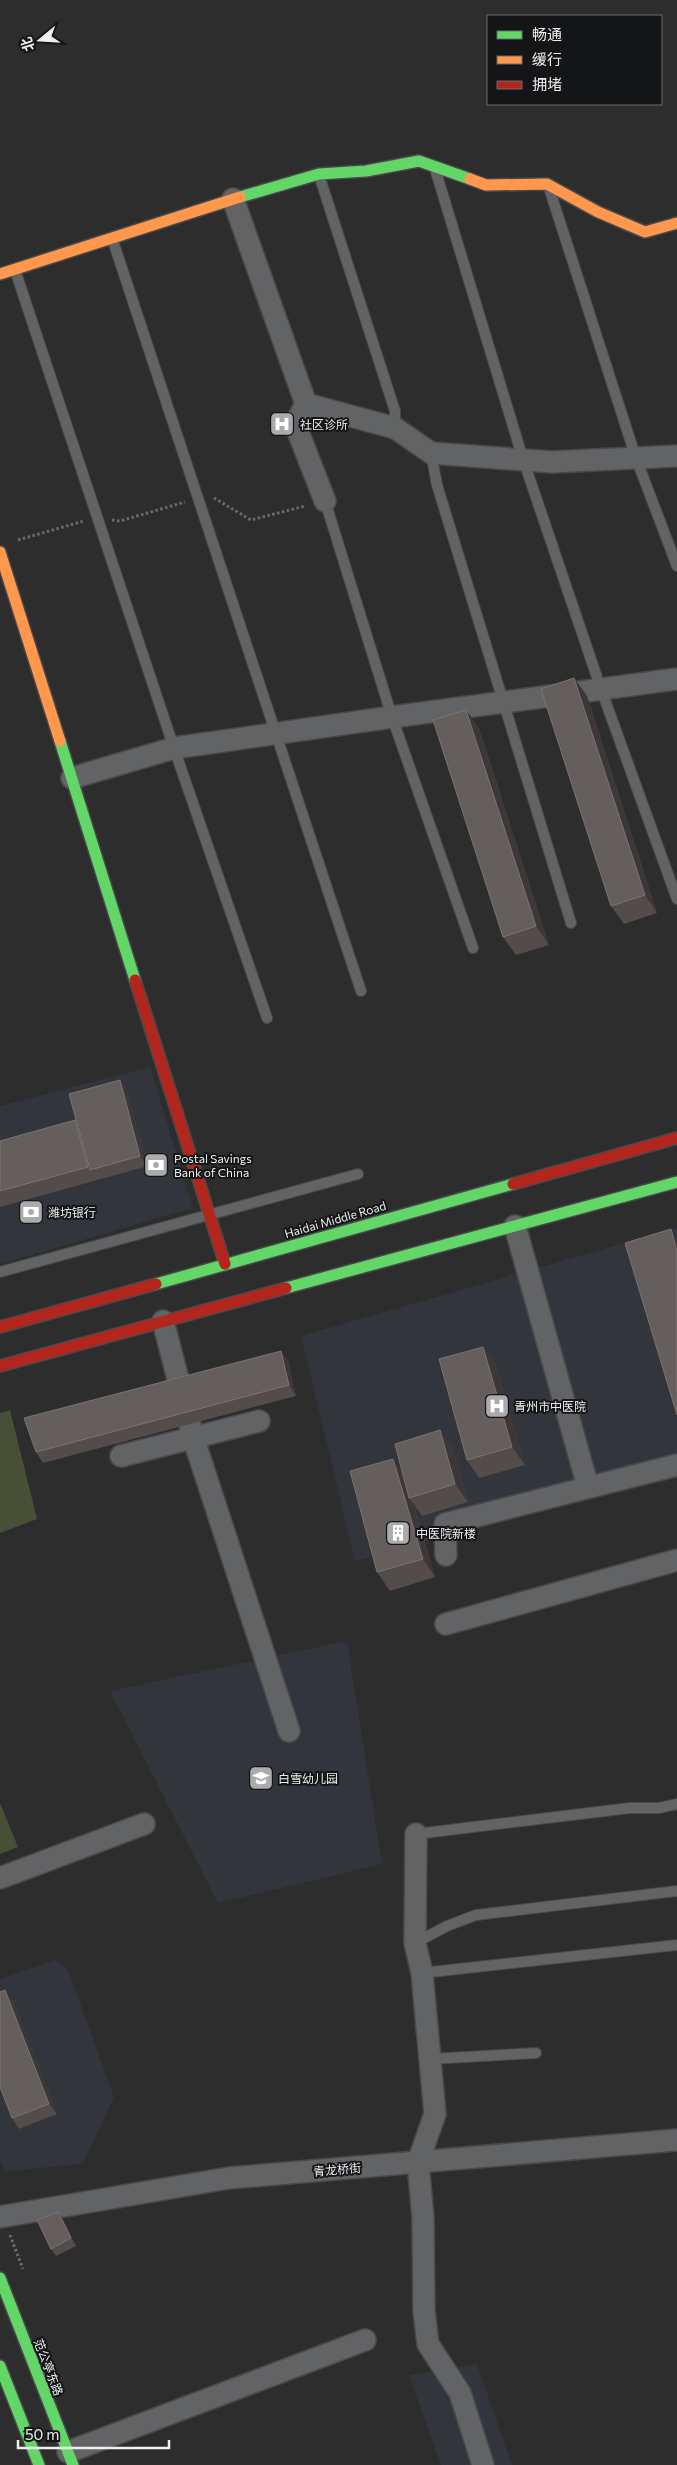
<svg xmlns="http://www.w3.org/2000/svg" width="677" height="2465" viewBox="0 0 677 2465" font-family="Commissioner,'Noto Sans SC',sans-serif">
<rect width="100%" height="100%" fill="#2d2d2e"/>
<!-- built -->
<path fill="#32353c" d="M150,1067L193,1208L0,1264V1106Z
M677,1228V1476L355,1561L301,1336Z
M347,1641L382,1864L218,1903L110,1691Z
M56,1960L68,1970L114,2097L83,2163L5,2172L0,2160V1979Z
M477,2364L512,2465H441L409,2375Z"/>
<!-- green -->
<path fill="#475037" d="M10,1410L37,1519L0,1533V1413Z
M0,1803L18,1847L0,1854Z"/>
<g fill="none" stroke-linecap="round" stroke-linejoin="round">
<defs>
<path id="lane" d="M436,172L523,459L601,689L677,899
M319,175L395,411V428
M550,191L636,458L677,566
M112,238L361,991
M15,270L174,748L267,1018
M431,453L437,485L571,923
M325,501L392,717L473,948
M0,1272L358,1174
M416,1834L630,1808H659L677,1804
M415,1943L447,1926L476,1915L677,1891
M422,1973L677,1945
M430,2059L536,2053"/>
<path id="street" d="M233,199L306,404L295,424L325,501
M306,404L395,428L431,453L552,462L677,456
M72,778L174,748L392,717L677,679
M515,1226L588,1487
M163,1321L193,1437L289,1731
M121,1456L259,1421
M446,1555L445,1524L677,1465
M446,1624L677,1560
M416,1834L415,1943L422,1973L435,2114L418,2162L423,2218L424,2311L428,2344L460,2393L483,2465
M0,1878L144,1824
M0,2217L229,2178L677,2140
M68,2452L365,2340"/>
<path id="fast" d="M240,197L319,174L366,171L419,161L470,179
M60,741L135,980
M156,1284L513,1184
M286,1288L677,1182
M0,2278L73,2465
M0,2366L39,2465"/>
<path id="slow" d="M470,179L486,185L547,184L598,212L645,232L677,223
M0,274L240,197
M0,552L60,741"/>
<path id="jam" d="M135,980L225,1264
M513,1184L677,1138
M0,1327L156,1284
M0,1366L286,1288"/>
</defs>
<!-- lane casing -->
<use href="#lane" stroke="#49494b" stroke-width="12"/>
<!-- street casing -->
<use href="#street" stroke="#49494b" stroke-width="24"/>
<!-- fast casing -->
<use href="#fast" stroke="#49494b" stroke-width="14"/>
<!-- slow casing -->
<use href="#slow" stroke="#49494b" stroke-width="14"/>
<!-- jam casing -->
<use href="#jam" stroke="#49494b" stroke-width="14"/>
<!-- path -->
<path stroke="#6b6b6c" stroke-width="3" stroke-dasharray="2.5 2.5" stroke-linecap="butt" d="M214,498L251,520L305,506
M112,520L120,521L185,502
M18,540L84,521
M10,2235L23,2269"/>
<!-- lane -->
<use href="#lane" stroke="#626364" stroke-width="10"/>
<!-- street -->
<use href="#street" stroke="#626364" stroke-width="21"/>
<!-- fast -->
<use href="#fast" stroke="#63d668" stroke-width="11"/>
<!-- slow -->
<use href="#slow" stroke="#ff974d" stroke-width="11"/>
<!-- jam -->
<use href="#jam" stroke="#b3261e" stroke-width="11"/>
</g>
<!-- wall -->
<path fill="#544c4a" d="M574,678L587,696L657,913L624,924L611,906Z
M479,728L549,945L516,955L503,937Z
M120,1080L127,1091L148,1166L0,1207V1141L75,1120L77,1124Z
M483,1347L496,1365L525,1465L479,1478L467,1460Z
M281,1351L288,1361L296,1396L43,1463L36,1452Z
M453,1448L468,1502L422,1516L414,1504L435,1577L390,1591L377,1572L403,1473Z
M13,2001L57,2114L19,2129L12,2118Z
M58,2212L63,2219L76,2246L56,2256L51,2249Z"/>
<!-- shaded-wall -->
<path fill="#3d3837" d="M574,678L587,696L657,913L645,895Z
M466,710L479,728L549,945L536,926Z
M120,1080L127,1091L148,1166L140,1156Z
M75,1120L84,1133L90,1170L88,1167Z
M671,1229L677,1238V1251Z
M483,1347L496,1365L525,1465L512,1447Z
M281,1351L288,1361L296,1396L289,1385Z
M440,1430L453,1448L468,1502L455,1484Z
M393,1459L406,1477L409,1498L414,1504L435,1577L423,1559Z
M5,1990L13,2001L57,2114L49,2104Z
M58,2212L63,2219L76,2246L71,2238Z"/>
<!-- building -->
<path fill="#645e5c" stroke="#7a7473" d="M574,678L645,895L611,906L541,689Z
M466,710L536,926L503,937L433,720Z
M120,1080L140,1156L90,1170L69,1094Z
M75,1120L88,1167L0,1191V1141Z
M671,1229L677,1251V1415L625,1243Z
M483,1347L512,1447L467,1460L439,1359Z
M281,1351L289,1385L36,1452L24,1418Z
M440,1430L455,1484L409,1498L395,1444Z
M393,1459L423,1559L377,1572L350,1471Z
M5,1990L49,2104L12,2118L0,2087V1992Z
M58,2212L71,2238L51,2249L37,2220Z"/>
<!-- icons -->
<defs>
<symbol id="hospital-square" viewBox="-11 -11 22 22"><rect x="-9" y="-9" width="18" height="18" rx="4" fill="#ababad" stroke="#141516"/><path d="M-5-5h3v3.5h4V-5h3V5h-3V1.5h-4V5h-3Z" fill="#fff"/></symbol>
<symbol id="bank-square" viewBox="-11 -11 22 22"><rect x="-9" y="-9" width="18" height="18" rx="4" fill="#ababad" stroke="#141516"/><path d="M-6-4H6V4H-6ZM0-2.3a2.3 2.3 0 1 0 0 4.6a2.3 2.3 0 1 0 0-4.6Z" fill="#fff"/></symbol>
<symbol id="building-square" viewBox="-11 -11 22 22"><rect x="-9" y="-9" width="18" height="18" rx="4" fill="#ababad" stroke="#141516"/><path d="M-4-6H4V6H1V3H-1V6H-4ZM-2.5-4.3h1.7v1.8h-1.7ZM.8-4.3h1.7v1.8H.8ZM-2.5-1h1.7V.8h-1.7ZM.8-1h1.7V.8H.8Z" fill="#fff"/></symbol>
<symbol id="school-square" viewBox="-11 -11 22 22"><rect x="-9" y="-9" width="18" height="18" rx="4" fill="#ababad" stroke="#141516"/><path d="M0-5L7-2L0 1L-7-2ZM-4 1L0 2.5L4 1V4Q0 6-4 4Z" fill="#fff"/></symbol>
</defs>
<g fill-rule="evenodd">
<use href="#hospital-square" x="268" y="410" width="28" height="28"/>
<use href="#bank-square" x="142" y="1151" width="28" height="28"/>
<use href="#bank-square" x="17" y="1198" width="28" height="28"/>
<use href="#hospital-square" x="483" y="1392" width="28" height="28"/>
<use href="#building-square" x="384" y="1519" width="28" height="28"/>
<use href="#school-square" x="247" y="1764" width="28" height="28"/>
</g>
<g text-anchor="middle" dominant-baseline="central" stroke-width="4" stroke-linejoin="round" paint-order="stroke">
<!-- poi labels -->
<g font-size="12" fill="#efeff1" stroke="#141516" text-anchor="start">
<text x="300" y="424">社区诊所</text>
<text x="174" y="1158">Postal Savings<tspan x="174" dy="14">Bank of China</tspan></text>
<text x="48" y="1212">潍坊银行</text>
<text x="514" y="1406">青州市中医院</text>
<text x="416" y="1533">中医院新楼</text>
<text x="278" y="1778">白雪幼儿园</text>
</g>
<!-- street labels -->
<g font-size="12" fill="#efeff1" stroke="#141516">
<text transform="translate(335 1219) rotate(-16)">Haidai Middle Road</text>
<text transform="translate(337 2169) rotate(-5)">青龙桥街</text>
<text transform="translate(49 2367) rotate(69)">范公亭东路</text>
</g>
</g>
<!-- legend -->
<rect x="487" y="15" width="175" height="90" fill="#141516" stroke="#6c6c6e"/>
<rect x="497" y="31" width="25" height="8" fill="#63d668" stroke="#6c6c6e"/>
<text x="532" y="40" font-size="15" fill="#efeff1">畅通</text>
<rect x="497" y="56" width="25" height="8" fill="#ff974d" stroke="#6c6c6e"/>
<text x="532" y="65" font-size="15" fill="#efeff1">缓行</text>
<rect x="497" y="81" width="25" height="8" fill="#b3261e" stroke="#6c6c6e"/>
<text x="532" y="90" font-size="15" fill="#efeff1">拥堵</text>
<!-- north arrow -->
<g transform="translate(40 40) rotate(252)" stroke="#141516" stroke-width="4" paint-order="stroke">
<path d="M0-4L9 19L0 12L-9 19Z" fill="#efeff1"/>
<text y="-8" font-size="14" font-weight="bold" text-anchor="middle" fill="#efeff1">北</text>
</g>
<!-- scale -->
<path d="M18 2440v8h151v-8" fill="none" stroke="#efeff1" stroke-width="2.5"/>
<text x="25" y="2440" font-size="15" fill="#efeff1" stroke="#141516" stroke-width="4" paint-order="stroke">50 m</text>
</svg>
